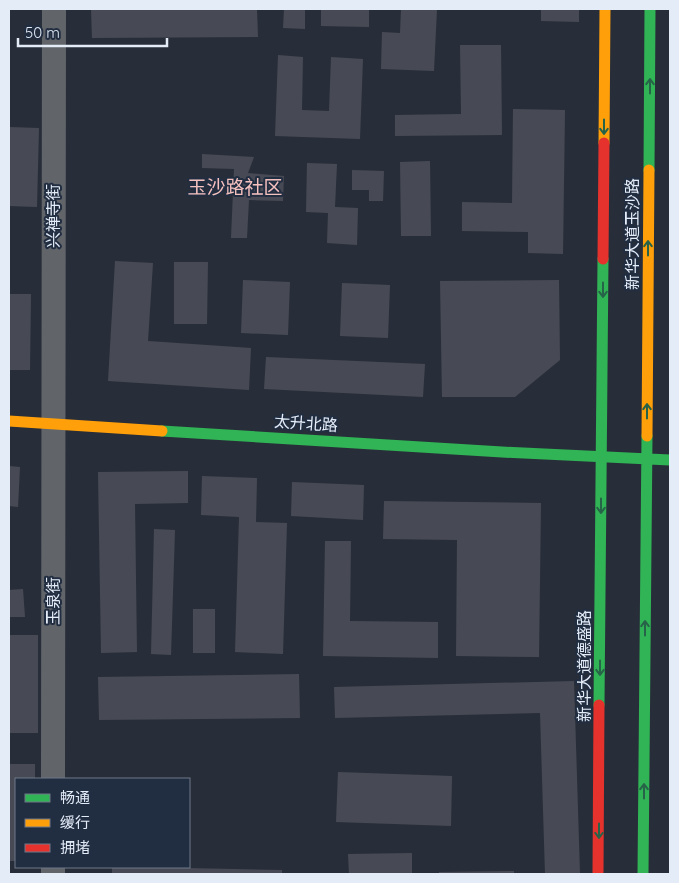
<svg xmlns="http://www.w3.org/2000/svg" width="679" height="883" viewBox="0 0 679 883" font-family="Quicksand,'Noto Sans SC',sans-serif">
<rect width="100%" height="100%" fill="#282e39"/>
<!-- building -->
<path fill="#474a54" d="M91,9H257L258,37L92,38Z
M284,9H305V29L283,28Z
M321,9H369V27L321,26Z
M401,9H437L434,71L381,69L382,32L400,33Z
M541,9H579V22L541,21Z
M460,45H501L502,135L395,136V115L461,114Z
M278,55L303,57L302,110L329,111L331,57L363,59L360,139L275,136Z
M513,109L565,110L563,254L528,253V232L462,231V202L512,203Z
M9,127L39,128L37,207L9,206Z
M202,154L254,157L248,173L284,176L283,201L249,200L247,238H231L234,169L202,168Z
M430,161L431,236H401L400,162Z
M307,163L337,164L335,207L358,208L357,245L327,243L328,213L306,212Z
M352,170L384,171L383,201H369V190H352Z
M115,261L153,263L148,341L251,348L249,390L108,381Z
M174,262H208L207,324H174Z
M243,280L290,282L288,335L241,333Z
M559,280L560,360L515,397H442L440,281Z
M342,283L390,285L388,338L340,336Z
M9,294H31L30,370H9Z
M266,357L425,364L423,397L264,389Z
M9,466L20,467L18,507L9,506Z
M188,471V503L135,504L137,652L101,653L98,472Z
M202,476L257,478L256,522L287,523L283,654L235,652L239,517L201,515Z
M292,482L364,485L363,520L291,516Z
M384,501L541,503L539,657L456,656L457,540L383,539Z
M154,529L175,530L171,655L151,654Z
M325,541H351L350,621L438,622V658L323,656Z
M23,589L25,617H9V590Z
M193,609H215V653H193Z
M9,635H38V733H9Z
M299,674L300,718L99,720L98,677Z
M574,681L580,874H545L540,713L335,718L334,687Z
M9,764H35V779H16V861H9Z
M338,772L452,776L451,826L336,822Z
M412,853V874H349L348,854Z
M112,867H188V868L282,870V874H112Z
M514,871V874H439V872Z"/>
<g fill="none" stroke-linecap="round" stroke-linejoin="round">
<!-- street -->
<path stroke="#61656a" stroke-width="24" d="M53,779L54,9
M53,867V874"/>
<!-- fast -->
<path stroke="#30b455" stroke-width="11" d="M649,170L650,9
M162,431L502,452L670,460
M599,705L603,259
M643,874L647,436"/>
<!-- slow -->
<path stroke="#ff9f0a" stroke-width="11" d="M604,143L605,9
M9,421L162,431
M647,436L649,170"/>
<!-- jam -->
<path stroke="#e5322d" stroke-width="11" d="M603,259L604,143
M598,874L599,705"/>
</g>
<!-- one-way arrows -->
<defs><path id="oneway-shaft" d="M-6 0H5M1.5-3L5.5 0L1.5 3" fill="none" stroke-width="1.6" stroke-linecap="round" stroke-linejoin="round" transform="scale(1.25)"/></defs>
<g stroke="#276348">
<use href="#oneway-shaft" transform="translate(650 86) rotate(-90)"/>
<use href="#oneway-shaft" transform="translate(604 127) rotate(90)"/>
<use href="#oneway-shaft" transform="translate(648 248) rotate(-90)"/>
<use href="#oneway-shaft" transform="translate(603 290) rotate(90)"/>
<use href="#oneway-shaft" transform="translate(647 411) rotate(-90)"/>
<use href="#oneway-shaft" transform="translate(601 506) rotate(90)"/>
<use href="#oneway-shaft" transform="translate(645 628) rotate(-90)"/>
<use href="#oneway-shaft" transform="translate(600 668) rotate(90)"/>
<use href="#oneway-shaft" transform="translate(644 791) rotate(-90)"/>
<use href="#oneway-shaft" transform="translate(599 831) rotate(90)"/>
</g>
<g text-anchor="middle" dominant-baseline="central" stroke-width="4" stroke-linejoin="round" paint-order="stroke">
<!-- street labels -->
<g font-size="16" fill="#e4ecf8" stroke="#212d40">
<text transform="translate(53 216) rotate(-90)">兴禅寺街</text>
<text transform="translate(632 234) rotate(-90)">新华大道玉沙路</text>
<text transform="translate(306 423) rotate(4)">太升北路</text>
<text transform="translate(53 601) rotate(-90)">玉泉街</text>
<text transform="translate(584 666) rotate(-90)">新华大道德盛路</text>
</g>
<!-- quarter labels -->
<g font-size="19" fill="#f6c2bf" stroke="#212d40">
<text x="235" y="187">玉沙路社区</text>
</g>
</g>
<!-- border -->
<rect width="679" height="883" fill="none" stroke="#e4ecf8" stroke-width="20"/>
<!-- legend -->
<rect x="15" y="778" width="175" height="90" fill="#212d40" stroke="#6f798a"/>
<rect x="25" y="794" width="25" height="8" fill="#30b455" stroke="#6f798a"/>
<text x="60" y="803" font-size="15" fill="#e4ecf8">畅通</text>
<rect x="25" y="819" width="25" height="8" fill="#ff9f0a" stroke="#6f798a"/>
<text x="60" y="828" font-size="15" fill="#e4ecf8">缓行</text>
<rect x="25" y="844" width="25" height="8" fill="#e5322d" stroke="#6f798a"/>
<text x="60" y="853" font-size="15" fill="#e4ecf8">拥堵</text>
<!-- scale -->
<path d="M18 38v8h149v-8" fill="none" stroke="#e4ecf8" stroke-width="2.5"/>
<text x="25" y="38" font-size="15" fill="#e4ecf8" stroke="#212d40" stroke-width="4" paint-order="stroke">50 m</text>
</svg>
